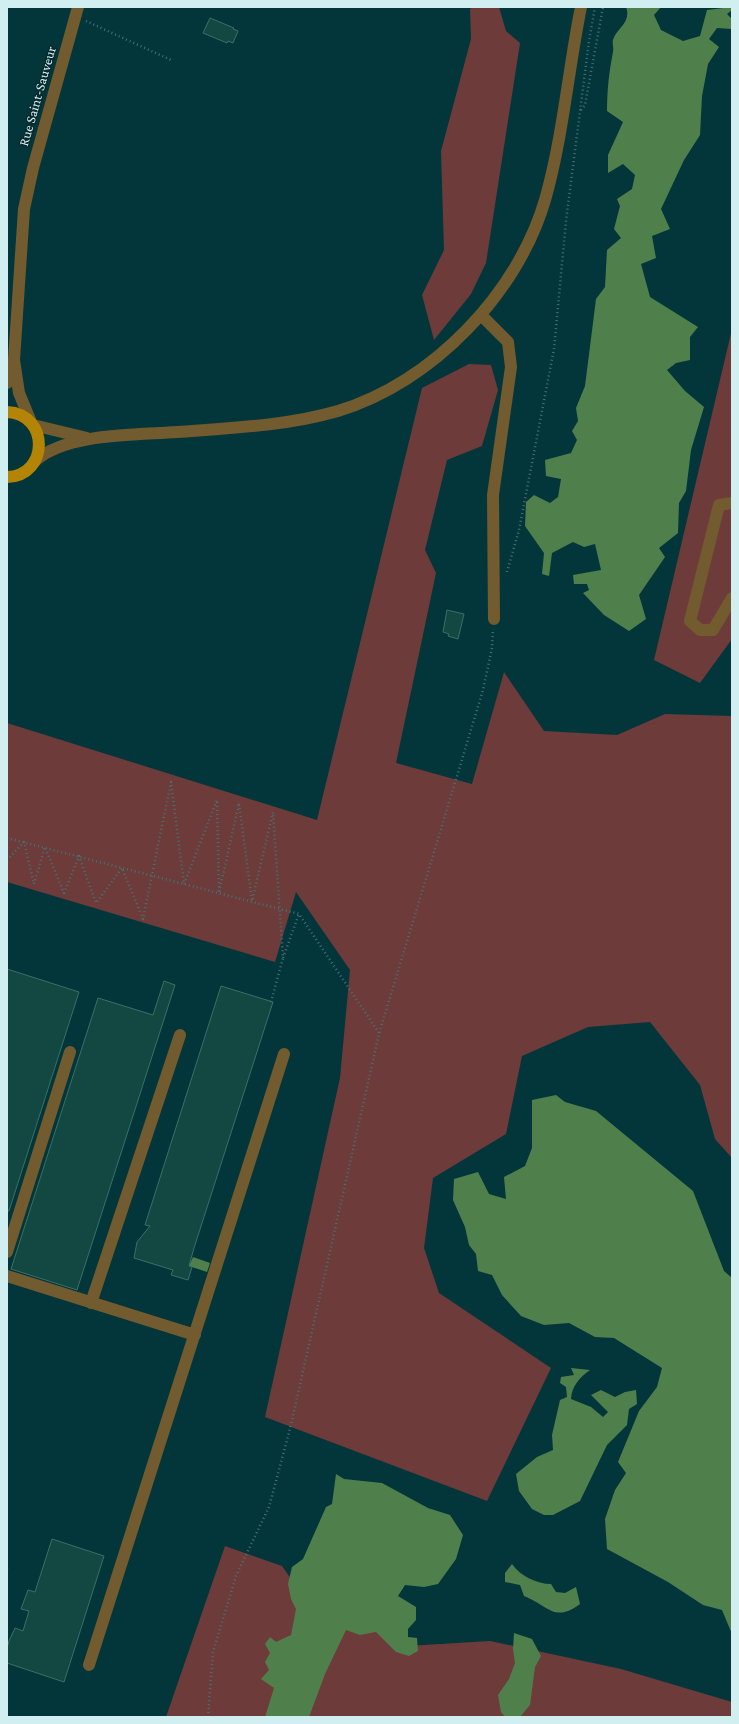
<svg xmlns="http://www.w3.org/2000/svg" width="739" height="1724" viewBox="0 0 739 1724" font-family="'Crimson Pro',serif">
<rect width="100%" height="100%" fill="#03363a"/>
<!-- green -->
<path fill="#6d3b39" d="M473,7H499L506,31L520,43L486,263L471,294L434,340L422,295L444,250L441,151L471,39L470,9Z
M732,329V639L700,683L654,660Z
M469,364L491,365L498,390L482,446L447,460L425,550L436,573L396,763L472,784L504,672L544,731L617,735L665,714L732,716V1158L715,1139L700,1085L650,1022L588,1027L522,1056L506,1134L433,1178L424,1248L439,1293L551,1368L487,1501L265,1417L340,1078L350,970L296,892L275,962L7,882V723L317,820L422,388Z
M225,1546L282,1566L306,1600L407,1646L490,1641L621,1669L732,1702V1717H166Z"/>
<!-- water -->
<path fill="#4f804c" d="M626,7H661L654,15L661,30L683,41L700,36L707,10L732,7V10L727,14L732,19V29L717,28L709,39L719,47L708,64L702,96L700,135L684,160L661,209L670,229L652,236L656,258L641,264L650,297L698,327L690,337V360L676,363L667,370L685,391L704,407L691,450L686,491L679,503L678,533L659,548L665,557L639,595L646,619L629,631L604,615L583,593L589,590L587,584H574L573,575L601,570L595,544L584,547L573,542L552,553L549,576L542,574L544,553L525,526L526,502L534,495L550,503L558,497L561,479L546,476L545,460L571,453L577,440L572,431L578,421L576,408L585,386L596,299L605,287L607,250L621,238L614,229L620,206L617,199L632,189L635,175L623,164L608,173V155L623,122L607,111C607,90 609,72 613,52C614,48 612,44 613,40C616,28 632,23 626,7Z
M556,1095L565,1102L596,1111L693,1191L724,1271L732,1278V1634L722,1610L703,1605L668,1582L607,1549L605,1519L615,1490L626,1473L618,1462L639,1411L657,1387L662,1368L614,1338L595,1337L569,1323L544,1325L521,1316L502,1295L492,1275L478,1271L476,1254L469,1245L465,1227L453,1200L454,1179L478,1172L489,1194L506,1199L504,1177L525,1166L532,1148V1100Z
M193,1257L210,1263L207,1272L189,1266Z
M571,1368L590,1370C579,1378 572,1386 571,1399L591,1407L603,1417L608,1412L591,1395L601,1390L615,1397L625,1392L636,1390L637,1404L629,1409L627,1425L607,1445L580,1501L553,1515H544L532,1509L519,1491L516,1474L537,1457L553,1450L552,1435L560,1400L567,1397L566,1387L560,1383L561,1377L574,1375Z
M336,1474L344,1479L382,1483L428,1508L450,1515L463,1535L456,1559L438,1584L424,1587L405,1585L398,1596L416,1607V1620L408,1629V1637L417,1638L418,1651L409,1656L396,1652L376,1632L360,1635L346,1630L325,1674L309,1717H265L274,1688L261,1679L269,1670L265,1662L270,1653L265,1644L270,1637L276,1642L291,1635L296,1609L291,1599L288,1584L292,1567L303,1559L326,1507L332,1504Z
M512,1564C520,1576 537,1584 551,1584L556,1592L565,1593L576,1587L580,1604C554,1623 549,1606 524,1596L520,1585L505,1582V1573Z
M514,1633L532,1639L541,1656L535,1667L530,1705L520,1717H505L501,1712L498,1695L509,1679L515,1663L513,1649Z"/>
<!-- building -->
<path fill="#124841" stroke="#387169" d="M210,18L234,28L233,29L238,31L233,43L228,41L227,43L203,33Z
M447,610L464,614L458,639L448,636L449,634L443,632Z
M7,969L79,992L9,1211H7Z
M164,981L175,985L77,1290L11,1269L98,998L153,1015Z
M221,986L273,1002L194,1248L189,1266L192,1267L188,1280L171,1275L173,1270L134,1258L137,1242L150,1226L145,1225Z
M52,1539L104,1556L64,1682L7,1663V1648L9,1641L15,1628L23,1631L29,1611L21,1609L28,1590L35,1592Z"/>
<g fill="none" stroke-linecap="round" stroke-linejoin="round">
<!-- path -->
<path stroke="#467275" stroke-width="2.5" stroke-dasharray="1 3" stroke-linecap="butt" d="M86,21L171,60
M581,110L585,105L603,7
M507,572L519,530L554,349L566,221L589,41L595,7
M7,838L299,914L379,1033
M7,860L24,842L34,884L45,847L64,893L79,856L96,903L122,868L143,919L171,782L184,884L217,800L219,893L239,803L252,901L273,812L283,958L299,914
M271,1002L283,958
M7,1569L10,1570
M208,1717L213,1652L236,1576L269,1507L290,1429L379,1034L483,690L492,648L493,629"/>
<!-- minor -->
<path stroke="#725b2e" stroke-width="12" d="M481,315L508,342L511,367L493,495L494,619
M7,383L13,363
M31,422L19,393L14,360L24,209L33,168L78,7
M33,425L87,438
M35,461C66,433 136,435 177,432C231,428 286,426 338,411C432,383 518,293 545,200C563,137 568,71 581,7
M732,503L719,505L690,621L700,630H713L732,598
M7,1252L70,1052
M7,1276L195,1335
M91,1303L180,1035
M89,1665L284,1054"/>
<!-- major -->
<path stroke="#b48406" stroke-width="12" d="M7,412C50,414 49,476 7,477"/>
</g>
<g text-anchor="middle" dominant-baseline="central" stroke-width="3" stroke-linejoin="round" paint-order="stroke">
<!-- street labels -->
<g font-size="14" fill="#d1eff1" stroke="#092a2d">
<text transform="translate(37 96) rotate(-74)">Rue Saint-Sauveur</text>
</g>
</g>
<!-- border -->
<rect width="739" height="1724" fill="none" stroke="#d1eff1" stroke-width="16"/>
</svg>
